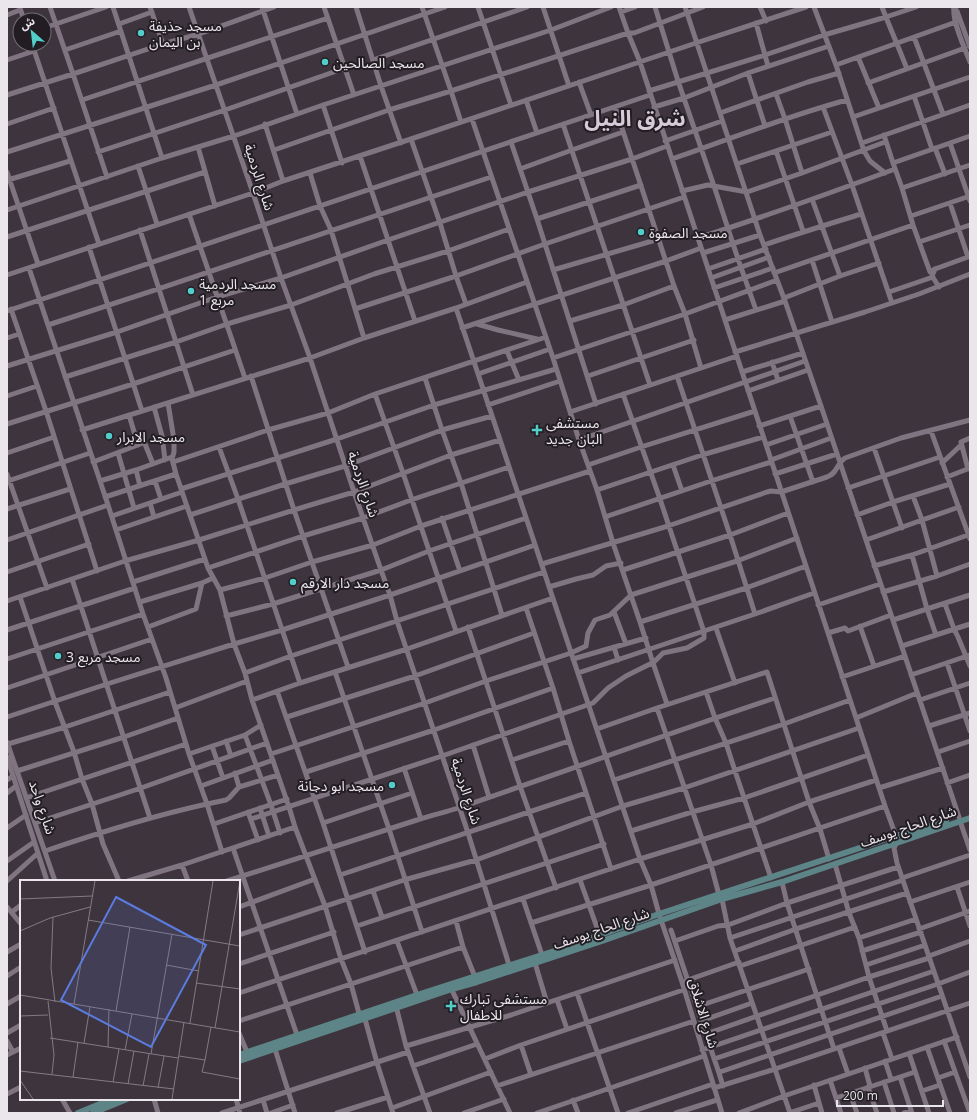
<svg xmlns="http://www.w3.org/2000/svg" width="977" height="1120" viewBox="0 0 977 1120" font-family="'Open Sans','Noto Sans Arabic',sans-serif">
<rect width="100%" height="100%" fill="#3d343e"/>
<g fill="none" stroke-linecap="round" stroke-linejoin="round">
<!-- minor -->
<path stroke="#7f7480" stroke-width="5" d="M50,7L73,74L107,177
M113,7L162,158
M150,7L163,44
M189,7L253,193L281,278L310,358L354,492L381,570L390,595L397,621L468,833L510,968
M262,7L297,114
M324,7L354,95
M356,7L381,86L401,143
M422,7L451,91L461,122
M478,7L511,105
M543,7L569,86
M619,7L628,33L640,62L885,806L896,836L897,842L894,848L897,863L970,1077
M655,7L678,81L714,186L738,259L756,310
M685,7L760,235L785,301L821,406L959,817
M760,7L766,21
M814,7L836,65L864,151L870,161L885,173
M882,7C890,28 899,48 907,69
M953,7L957,11L970,47
M20,8L24,20
M954,8C952,21 965,49 970,62
M621,12L635,7
M7,15L20,10
M756,23L768,66
M119,24L152,12
M44,28L106,7
M914,37L943,114
M32,44L99,244
M65,50L121,31
M858,57L879,108
M7,60L34,51
M373,60L527,7
M836,65L956,22
M748,73L765,126
M579,82L591,115
M868,83L965,48
M649,91L765,55L824,35L886,17L916,7
M776,94L785,119L802,173
M7,95L73,74L163,44L199,34L274,7
M914,96L932,149
M82,100L328,18
M526,100L537,133
M323,105L342,163
M615,107L674,286L685,314L701,368
M654,107L684,98L748,73L829,46
M823,107L852,185L892,303
M720,113L808,82L839,73
M853,117L970,77
M472,119L553,358L579,440L597,490L613,543L640,622L653,663L667,704
M7,124L54,108
M265,124L283,181
M563,124L650,385
M884,135L893,163L902,188L913,225L930,272L935,269L932,276L939,287
M411,139L440,223L456,276L466,304
M665,141L722,121
M511,142L537,219L596,404
M862,143L970,105
M950,143L970,201
M198,147L215,206
M935,148L945,174
M274,150L389,110L451,91L628,33H634L703,7
M776,151L803,231
M7,152L216,85L445,7
M98,152L225,110L345,68
M360,156L415,321
M672,159C730,139 787,116 847,100
M893,163L970,136
M737,164L832,132
M138,166L157,224
M520,169L572,150L623,132
M7,172L38,264
M310,173L320,206L331,230L364,338
M8,180L70,161
M902,188L970,165
M682,191L708,185L747,192L802,173L885,142
M812,199L840,276
M7,210L162,158L234,136L323,105L551,30L611,7
M189,214L245,378
M911,216L970,196
M537,219L641,185
M140,230L193,395
M7,237L205,172
M698,238C764,217 830,193 895,169
M919,242L970,225
M764,245C796,234 829,224 861,214
M89,247L142,411
M703,253L760,235
M812,260L832,322
M29,268L108,505L143,614L166,678L189,754L207,804L226,800L229,798L239,787L278,775
M708,269L766,249
M935,269L968,257L950,203
M553,270L659,239
M774,273L913,225
M7,275L253,193L283,181L411,139L696,43L806,7
M711,278L769,257
M714,288L773,268
M889,292L933,277
M784,298L840,276L879,263
M456,308L640,859L651,885L659,914L682,982L722,1113
M11,309L46,411L97,571
M355,309L456,276L545,244L684,197
M7,311L650,95
M725,320L785,301
M570,321L623,305L674,286
M477,324L498,330L537,339
M48,325C196,277 343,227 491,177
M462,328L666,261L701,248
M7,338L19,334
M507,351L519,380
M735,352L865,312L919,294L970,274
M553,358L685,314L777,280
M772,362L778,380
M7,366L117,332L217,297L281,278L388,240L528,192L632,159L667,146
M742,372L803,353
M478,374L550,349
M251,376L294,510L348,667
M588,376L694,340
M677,376L730,535L755,614
M65,377L176,342L227,324L291,305L374,274L448,251L509,229
M425,378L442,430L461,483L502,615
M748,391L808,370
M375,394L403,473L456,631
M7,396L37,386
M168,403L174,440V452L172,459L176,474L208,568L220,590L234,644L245,673L252,700L289,807L295,827L325,906L341,959L351,984L360,1017
M488,405L560,381
M154,407L162,436L165,460
M570,412L737,356
M129,415L138,445
M790,416L813,482
M7,424L133,384L235,350
M759,426L821,406
M82,430L310,358L364,338L456,308L527,282
M931,431L970,539
M579,440L805,361
M766,445L827,424
M219,447L238,499L300,683
M874,448L902,528
M7,453L54,437
M118,453L134,508
M771,460L831,438
M93,462L143,443L145,444L153,464
M173,462L268,430L328,413L375,394L546,337
M942,463L961,445
M588,465L641,447L755,411
M673,465L682,491
M968,469L961,442L970,438
M136,470L140,486
M7,474L47,588
M775,474L837,454
M947,477L970,468
M8,481L90,453
M100,481L136,470L172,457
M155,481L161,499
M848,488L940,457
M181,489L337,439L434,405L556,369
M597,490L702,455L763,437
M913,496L922,520L937,576
M105,497L176,474
M150,503L154,517
M7,509L70,489
M190,515L285,484L345,466L442,430L492,416
M857,515L893,502L950,484
M112,516L182,492
M605,517L711,481L771,462
M442,518L460,571
M116,530L187,506
M7,540L108,505
M866,540L959,507
M912,555L927,609L936,635
M542,564L668,526L767,492L771,491L781,492L827,477C838,473 836,464 845,458L901,438L970,420
M874,566L912,555L968,535
M208,568L303,536L363,518L411,500L509,467
M623,570L730,535L788,513
M7,572L89,544
M72,579L150,818
M133,582L205,559
M549,587L576,579L593,575L606,566L621,563
M220,590L265,578L312,562L373,545L421,526L590,471
M883,592L937,576L970,564
M20,597L55,702L74,752L82,779L92,804L103,844L119,881
M7,601L125,561L199,540L294,510L354,492L451,455L500,440
M140,602L202,583L213,578
M945,604L954,629L958,637L970,666
M818,605L880,584
M526,608L553,688L569,741L611,869
M614,612L626,644
M226,616L273,604L381,570L429,551L526,518
M893,620L970,595
M640,622L746,588L806,566
M860,626L874,666
M148,627L196,609L202,583
M468,627L520,786L556,888
M716,628L735,683
M7,630L135,588
M828,633L845,628L848,631L891,615
M902,646L970,624
M614,647L618,660
M7,659L143,614
M573,659L646,638
M947,663L970,731
M335,672L389,829L422,932
M245,673L291,656L544,572
M578,673L755,614L814,593
M911,675L970,655
M842,677L905,656
M7,688L152,639
M277,691L323,823L365,952
M706,692L715,718L726,743L735,771L771,878
M252,700L300,683L407,649L553,598
M920,700L970,683
M175,708L247,681
M657,708L711,865L719,895
M7,717L107,684L234,644L282,630L390,595L535,545
M287,717L415,676L534,633
M856,718L917,693
M929,726L970,713
M597,729L657,708L767,672L809,802L820,829L829,859
M245,735L271,805L280,833
M226,741L231,756
M7,742L55,881
M8,744L65,727L170,692
M473,745L489,797
M212,746L223,778
M938,752L970,741
M189,754L245,735L261,725
M271,754L425,703L486,681L571,653L586,646L588,633L595,620L610,615L631,595L737,561L797,538
M7,757L47,881
M512,760L569,741
M404,768L421,819
M17,771L124,737L178,718
M306,772L434,730L553,688
M235,773L239,787
M7,780L13,776
M614,780L784,724L850,700
M947,783L970,775
M201,786L273,760
M879,788L943,768
M7,793L16,786
M26,798L186,744
M260,808L269,836
M248,812L258,840
M251,819L442,756L593,703L608,688L626,676L654,662L663,653L687,648L704,638V632L660,499L623,394
M960,821L970,850
M35,823L141,788L267,743
M323,823L412,793
M214,824L287,799
M7,828L26,815
M631,831L692,812L744,798L868,755
M233,848L297,1035
M45,851C98,833 152,816 207,804L222,852
M7,861L34,842
M835,864L849,913L859,938L869,977L887,1031
M182,865L188,881
M340,875L586,793
M902,878L970,855
M580,880L600,936
M7,881L38,853
M128,881L182,865L295,827
M227,881C291,861 354,840 417,820C432,815 447,812 461,807C566,771 670,733 775,698
M782,882L787,903L834,1049
M957,887L970,926
M373,891L382,917
M523,899L542,955
M722,899L730,938L790,1113
M910,902L970,882
M7,907L21,924
M239,907L315,879
M12,912L21,905
M456,921L463,947L475,977
M531,923L651,885L885,806
M357,926L604,844
M919,929L970,911
M671,930L695,1002L699,1006L698,1011L719,1073
M239,935L404,880L476,860L623,806L684,788L859,728
M730,938L903,880
M859,938L916,919
M397,941L417,995
M675,941L718,926L728,925L787,903L898,867
M735,951L796,929L907,893
M862,951L921,932
M7,952L21,944
M929,956L970,941
M535,963L547,1003
M239,964L334,932
M866,965L925,945
M740,966L855,927
M7,976L21,967
M685,981L739,962
M450,986L510,1113
M239,993L640,859L753,824L809,802L876,780
M577,993L618,1113
M557,1000L567,1029
M7,1004L21,996
M396,1006L406,1046L430,1113
M699,1006L809,969
M365,1019L377,1063L393,1113
M239,1021L463,947
M701,1021L752,1003
M7,1033L21,1025
M239,1033L247,1052
M883,1033L892,1059
M706,1034L869,977L929,958
M7,1041L13,1052
M944,1041L970,1113
M521,1045L531,1075
M406,1046L511,1015L675,960
M927,1047L950,1113
M839,1048L848,1074
M275,1049L295,1113
M702,1050L934,971
M909,1053L929,1113
M7,1055L21,1048
M485,1059L521,1045L683,990
M714,1059L938,984L970,972
M885,1061L891,1079
M413,1066L477,1044
M865,1068L870,1086
M900,1077L912,1113
M938,1078L955,1072
M830,1080L841,1113
M884,1082L894,1113
M814,1085L822,1113
M497,1086L694,1021
M723,1086L719,1073L720,1072L942,996
M868,1087L877,1113
M714,1088L775,1069L970,1003
M922,1091L940,1085
M7,1094L21,1087
M850,1094L857,1113
M836,1098L915,1072
M62,1099L70,1113
M154,1099L158,1113
M236,1099L240,1113
M263,1100L267,1113
M573,1100L578,1113
M392,1108L491,1072
M222,1113L408,1052
M271,1113L293,1105
M337,1113L388,1097
M464,1113L504,1099
M537,1113L704,1056
M628,1113L713,1084
M676,1113L717,1100
M739,1113L784,1096L957,1037
M789,1113L819,1103
M904,1113L911,1111"/>
<!-- major -->
<path stroke="#5d8487" stroke-width="6" d="M239,1055L417,995L564,948L659,914L896,836L919,830L946,821
M239,1061L452,989L477,982L602,941L722,899L782,882L970,818
M78,1113L112,1099
M93,1113L127,1099"/>
</g>
<!-- markers -->
<g fill="#53cdca" stroke="#221d22" stroke-width="1.5">
<circle cx="141" cy="33" r="4"/>
<circle cx="325" cy="62" r="4"/>
<circle cx="641" cy="232" r="4"/>
<circle cx="191" cy="291" r="4"/>
<path d="M535 424h4v4h4v4h-4v4h-4v-4h-4v-4h4z"/>
<circle cx="109" cy="436" r="4"/>
<circle cx="293" cy="582" r="4"/>
<circle cx="58" cy="656" r="4"/>
<circle cx="392" cy="785" r="4"/>
<path d="M449 1000h4v4h4v4h-4v4h-4v-4h-4v-4h4z"/>
</g>
<g text-anchor="middle" dominant-baseline="central" stroke-width="4" stroke-linejoin="round" paint-order="stroke">
<!-- poi labels -->
<g font-size="14" fill="#ebe5ec" stroke="#221d22" text-anchor="start">
<text x="149" y="25">مسجد حذيفة<tspan x="149" dy="16">بن اليمان</tspan></text>
<text x="333" y="62">مسجد الصالحين</text>
<text x="649" y="232">مسجد الصفوة</text>
<text x="199" y="283">مسجد الردمية<tspan x="199" dy="16">مربع 1</tspan></text>
<text x="546" y="422">مستشفى<tspan x="546" dy="16">البان جديد</tspan></text>
<text x="117" y="436">مسجد الابرار</text>
<text x="301" y="582">مسجد دار الارقم</text>
<text x="66" y="656">مسجد مربع 3</text>
<text x="384" y="785" text-anchor="end">مسجد ابو دجانة</text>
<text x="460" y="998">مستشفى تبارك<tspan x="460" dy="16">للاطفال</tspan></text>
</g>
<!-- street labels -->
<g font-size="14" fill="#ebe5ec" stroke="#221d22">
<text transform="translate(260 177) rotate(72)">شارع الردمية</text>
<text transform="translate(364 484) rotate(71)">شارع الردمية</text>
<text transform="translate(467 791) rotate(72)">شارع الردمية</text>
<text transform="translate(43 807) rotate(71)">شارع واحد</text>
<text transform="translate(908 826) rotate(-19)">شارع الحاج يوسف</text>
<text transform="translate(601 928) rotate(-19)">شارع الحاج يوسف</text>
<text transform="translate(704 1013) rotate(73)">شارع الاشلاق</text>
</g>
<!-- town labels -->
<g font-size="22" font-weight="bold" fill="#d5cad7" stroke="#221d22">
<text x="635" y="117">شرق النيل</text>
</g>
</g>
<!-- overview -->
<g transform="translate(20 880)">
<rect width="220" height="220" fill="#3d343e"/>
<path fill="none" stroke="#837b84" stroke-width="1" d="M0,19L72,16M33,37L31,88L35,122M68,40L220,66M0,51L30,38L70,27M146,85L179,91M176,103L220,109M0,115L220,152M28,121L34,175L32,194M54,124L75,1M96,131L110,47M0,136L28,135M170,143L193,1M195,148L220,1M30,158L158,178M64,163L70,127M88,167L89,129M105,170L112,134M131,174L152,54M159,176L185,180L182,192L220,199M185,180L191,147M0,191L154,209M53,197L58,162M0,200L13,219M93,202L99,169M108,204L114,171M123,206L129,174M138,208L144,176M152,219L164,142"/>
<path fill="#5b7bde" fill-opacity="0.15" stroke="#5b7bde" stroke-width="2" d="M96,17L186,65L131,167L41,120Z"/>
<rect width="220" height="220" fill="none" stroke="#ebe5ec" stroke-width="2"/>
</g>
<!-- border -->
<rect width="977" height="1120" fill="none" stroke="#ebe5ec" stroke-width="16"/>
<!-- north arrow -->
<g transform="translate(32 32) rotate(332)"><circle r="19" fill="#221d22" stroke="#726d73"/>
<path d="M0-3L7 15L0 10L-7 15Z" fill="#53cdca"/>
<text y="-6" font-size="11" font-weight="bold" text-anchor="middle" fill="#ebe5ec">ش</text>
</g>
<!-- scale -->
<path d="M837 1100v6h106v-6" fill="none" stroke="#ebe5ec" stroke-width="2"/>
<text x="843" y="1100" font-size="12" fill="#ebe5ec" stroke="#221d22" stroke-width="3" paint-order="stroke">200 m</text>
</svg>
